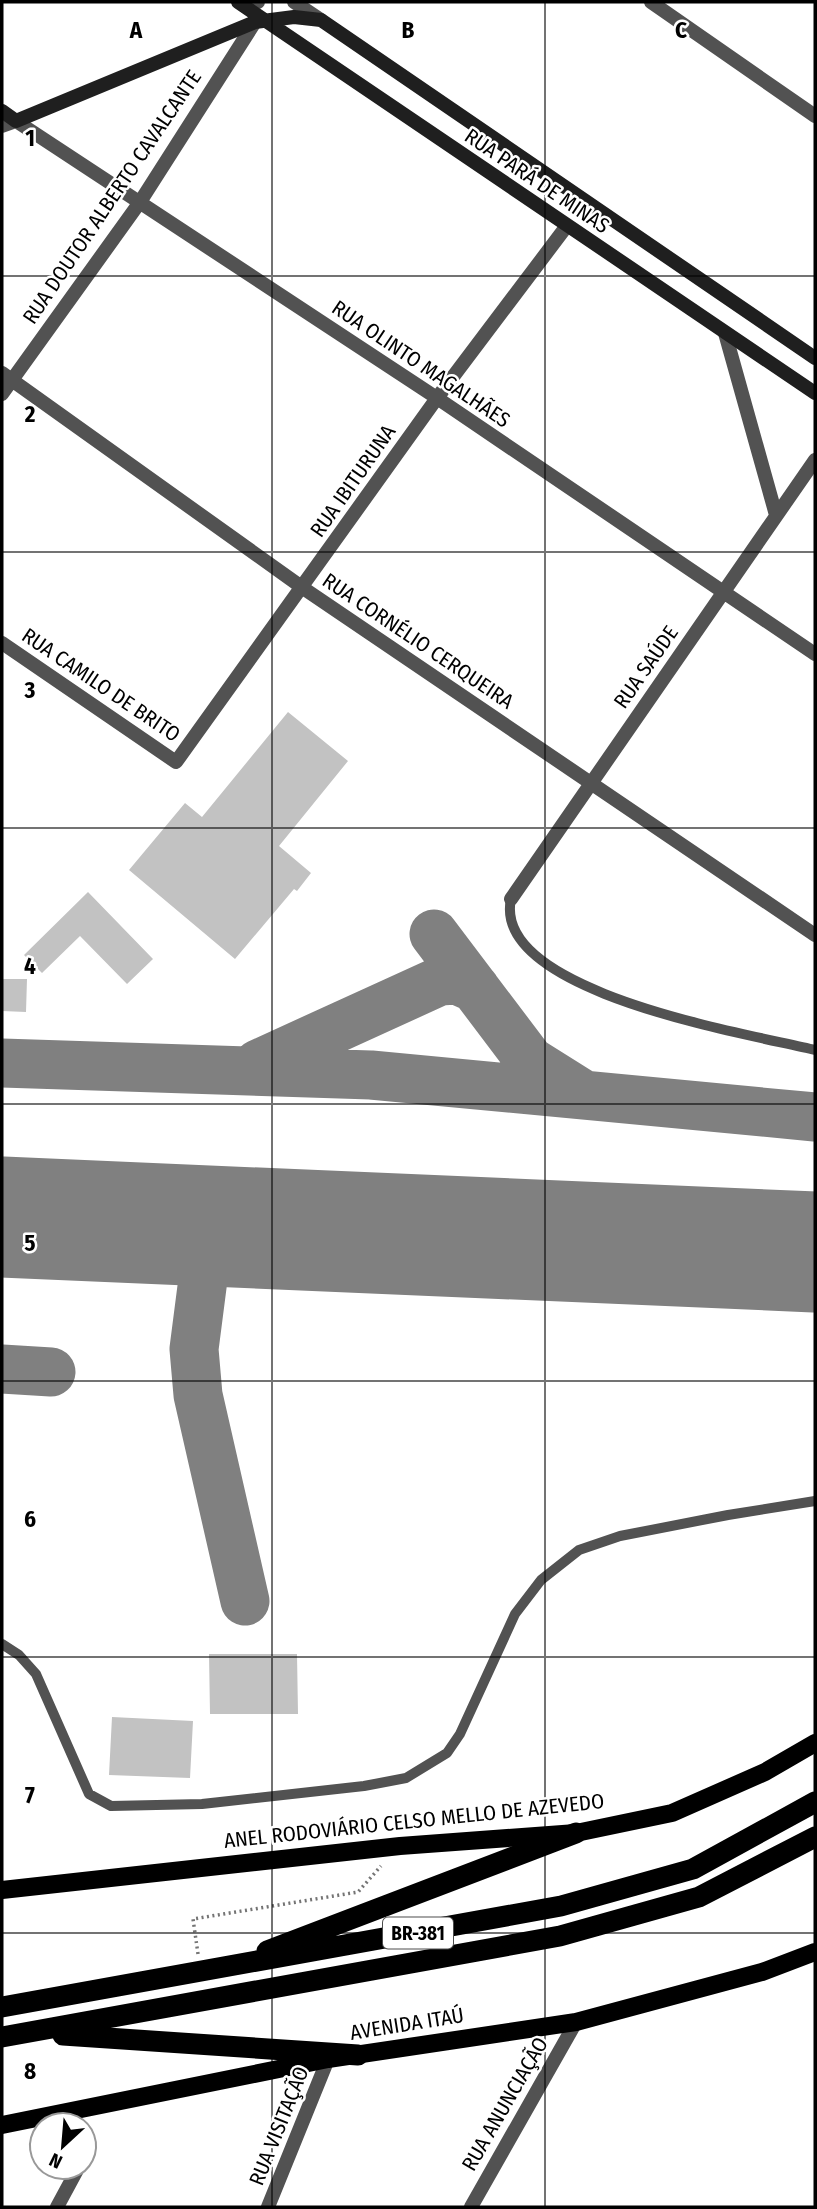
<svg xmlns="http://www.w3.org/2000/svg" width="817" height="2209" viewBox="0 0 817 2209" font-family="'Fira Sans Condensed',sans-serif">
<rect width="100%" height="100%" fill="#fff"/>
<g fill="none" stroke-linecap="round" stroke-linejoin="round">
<!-- taxiway -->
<path stroke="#808080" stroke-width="49" d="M434,934L530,1061L581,1093
M2,1063L371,1075L815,1117
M258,1064L440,981L457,980L475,988
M195,1226L207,1248L194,1349L198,1395L245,1601
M2,1369L51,1372"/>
<!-- runway -->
<path stroke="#808080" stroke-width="121" d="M2,1217L815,1252"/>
</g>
<!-- building -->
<path fill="#c2c2c2" d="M288,712L348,761L279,846L311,873L297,891L294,889L235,959L129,870L185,803L202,817Z
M88,892L153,959L127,984L80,936L42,973L24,955Z
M2,979H27L26,1012L2,1011Z
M209,1654H297L298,1714H210Z
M112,1717L193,1721L190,1778L109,1775Z"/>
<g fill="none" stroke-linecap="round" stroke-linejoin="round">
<!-- path -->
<path stroke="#747474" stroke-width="3.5" stroke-dasharray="2 3.5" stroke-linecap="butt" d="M198,1954L193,1919L358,1892L381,1866"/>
<!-- service -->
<path stroke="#525252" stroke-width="10" d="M511,899C491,993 751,1034 815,1050
M2,1644L19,1655L36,1674L89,1794L111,1806L202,1804L364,1786L406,1778L447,1753L460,1734L515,1614L541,1580L579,1550L620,1536L728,1515L815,1501"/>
<!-- minor -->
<path stroke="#525252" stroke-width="14" d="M2,126L16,121L437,398L815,654
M725,333L776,515
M2,373L303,588L815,935
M2,394L140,202L255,22
M2,643L176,762L437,398L566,227
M511,899L815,460
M57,2207L77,2170
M268,2207L328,2059
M471,2207L576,2022"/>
<!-- tertiary -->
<path stroke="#525252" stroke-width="14" d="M253,2H258
M294,2L321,20
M651,2L815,116"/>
<!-- secondary -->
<path stroke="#1f1f1f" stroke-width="14" d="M238,2L815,393
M2,111L16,121L255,22L294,17L321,20L815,358"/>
<!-- primary -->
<path stroke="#000" stroke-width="18" d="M2,1890L400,1846L576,1833L672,1813L765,1772L815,1743
M2,2125L328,2059L576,2022L762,1972L815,1952"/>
<!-- motorway -->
<path stroke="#000" stroke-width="21" d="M267,1951L576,1833
M2,2007L561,1906L693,1869L815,1802
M63,2035L358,2055
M2,2037L560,1936L699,1897L815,1837"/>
</g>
<!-- grid -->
<path fill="none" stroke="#000" stroke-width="2" stroke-opacity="0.55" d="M272,2V2207M545,2V2207M2,276H815M2,552H815M2,828H815M2,1104H815M2,1381H815M2,1657H815M2,1933H815"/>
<g text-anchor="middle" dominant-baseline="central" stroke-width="5" stroke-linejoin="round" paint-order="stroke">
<!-- shield labels -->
<rect fill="#fff" stroke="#4c4c4c" stroke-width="2" x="383" y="1917.5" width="70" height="31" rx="5"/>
<g font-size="19" font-weight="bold" fill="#000">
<text x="418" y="1933">BR-381</text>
</g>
<!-- street labels -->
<g font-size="21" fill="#000" stroke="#fff">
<text transform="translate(537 181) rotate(34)">RUA PARÁ DE MINAS</text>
<text transform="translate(112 197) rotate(-56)">RUA DOUTOR ALBERTO CAVALCANTE</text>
<text transform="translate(421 364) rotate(34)">RUA OLINTO MAGALHÃES</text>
<text transform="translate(353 481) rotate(-55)">RUA IBITURUNA</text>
<text transform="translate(418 641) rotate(34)">RUA CORNÉLIO CERQUEIRA</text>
<text transform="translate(646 667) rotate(-55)">RUA SAÚDE</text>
<text transform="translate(101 685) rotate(34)">RUA CAMILO DE BRITO</text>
<text transform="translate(414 1821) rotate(-6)">ANEL RODOVIÁRIO CELSO MELLO DE AZEVEDO</text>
<text transform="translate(407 2024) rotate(-9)">AVENIDA ITAÚ</text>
<text transform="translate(505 2104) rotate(-60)">RUA ANUNCIAÇÃO</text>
<text transform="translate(279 2126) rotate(-68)">RUA VISITAÇÃO</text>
</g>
</g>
<g font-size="23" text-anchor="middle" font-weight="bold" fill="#000" stroke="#fff" stroke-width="5" stroke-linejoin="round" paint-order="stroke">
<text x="136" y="38">A</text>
<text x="408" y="38">B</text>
<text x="681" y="38">C</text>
<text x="30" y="146">1</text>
<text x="30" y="422">2</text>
<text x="30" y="698">3</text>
<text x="30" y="974">4</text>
<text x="30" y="1251">5</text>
<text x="30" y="1527">6</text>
<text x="30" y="1803">7</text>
<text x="30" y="2079">8</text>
</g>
<!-- border -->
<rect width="817" height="2209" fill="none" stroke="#000000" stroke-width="7"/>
<!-- north arrow -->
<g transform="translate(63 2146) rotate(206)"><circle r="33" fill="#ffffff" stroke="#999999" stroke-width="2"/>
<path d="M0-5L12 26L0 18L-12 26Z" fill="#000000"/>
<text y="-10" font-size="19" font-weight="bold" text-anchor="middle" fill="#000000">N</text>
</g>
</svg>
